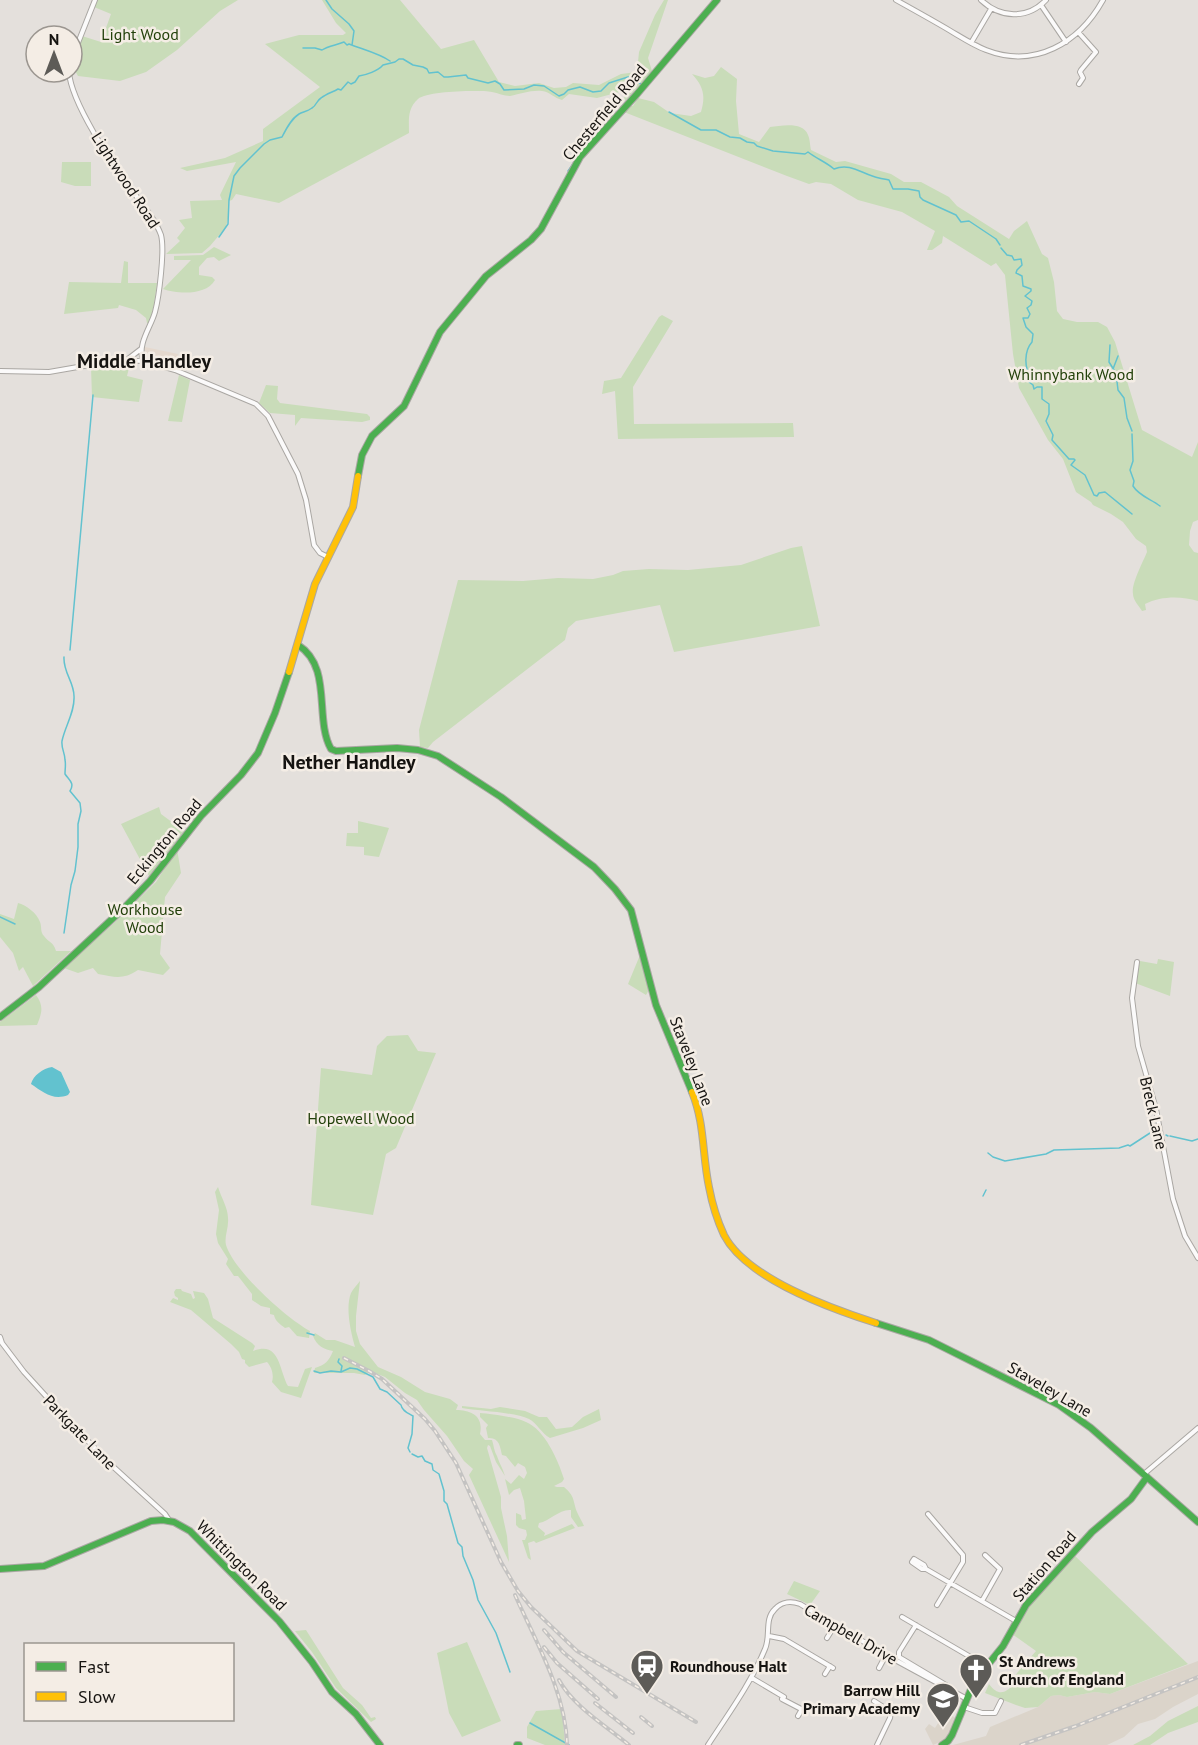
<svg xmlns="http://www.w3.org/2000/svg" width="1198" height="1745" viewBox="0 0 1198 1745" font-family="'PT Sans',sans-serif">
<rect width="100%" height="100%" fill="#e4e0dc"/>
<!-- commercial -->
<path fill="#e5d9ce" d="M145,347L178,354L174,367L146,359L143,354Z"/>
<!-- built -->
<path fill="#dbd4ca" d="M1198,1661V1694L1173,1707L1155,1719L1138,1724L1124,1737L1107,1745H953L986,1736L990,1727L1038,1707L1051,1696L1059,1695L1067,1697L1095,1692L1110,1694Z
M945,1712L956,1718L947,1739L933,1745L925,1729L929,1724L935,1728Z"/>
<!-- green -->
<path fill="#c9dcb9" d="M97,0H238L220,11L177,50L146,72L120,81L78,76L73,67L82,36L101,42L111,14L94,7Z
M322,0H400L441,49L474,40L499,82L515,86L539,83L554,88L566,87L573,83L599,85L621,74L637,72L639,52L655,15L664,0H668L648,58L652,71L625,101L623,91L597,98L569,94L562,100C554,98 550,92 542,91C530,90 521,94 510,96C504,96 498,93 492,92C478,90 428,91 418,99C407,109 409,120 409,133L279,203L236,194L232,200L229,201V214L226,227L210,246L202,253L166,254L180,241L177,238L185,228L179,220L192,218L190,201L222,200L220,195L236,162L187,171L180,168L225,158L263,141V129L320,87L265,44L299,35H343L346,33L336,23Z
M721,67L737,79L736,101L739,134L759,142L770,127C781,126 803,121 808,135C810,139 810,146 811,150L836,162L845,161L891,174L904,182H921L949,197L957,206L1009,239L1014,231L1027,221L1042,254L1048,258L1054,282L1057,311L1063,319L1077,322H1098L1107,327L1115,342L1142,430L1192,457L1198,442V520L1193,522L1190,531L1189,545L1194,552L1198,553V601C1181,596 1161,596 1145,604L1146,610L1142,611C1139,606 1133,600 1133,594C1131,584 1143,562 1147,552L1146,546L1136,539L1123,522L1111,514L1093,505L1091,502L1076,492L1063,459L1048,440L1019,388L1013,354L1005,275L996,263L991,266L943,236L942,243L932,250H927L935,231L902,212L858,200L831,184L816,182L809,184L787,176L624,112L631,106H633L638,98L654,102L670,113L691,116L701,112C706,95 703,86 692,74L705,78L714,76Z
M62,162H91V186H75L61,182Z
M214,247L231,255L219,261L214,257L207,258L199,267V275L212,277L215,280C206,296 177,294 163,289L191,260H174V256L203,255Z
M124,261L128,262V283H157L154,305L149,324L147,323L146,318L136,310L119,305L118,308L64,314L69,282L121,283Z
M662,315L673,321L633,387L634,424L793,423L794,437L618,439L615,391L602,394L604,381L621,378L659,317Z
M111,364H130L127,376L143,380L139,402L92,397L91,367Z
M179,375L190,380L182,422L168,421Z
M266,385L278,386L277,399L280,403L367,414L370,417V420L362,422L301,418L295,426V415L270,413L259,403Z
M802,546L820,626L674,652L660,605L576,621L568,628L565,640L433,742L428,748L420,747L419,730L458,580L523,581L558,578L593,579L613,575L623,571L649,569L688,570L741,565L791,548Z
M159,807L161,814L184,831L149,876L121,824Z
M358,821L389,828L379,857L364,855V847L346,846L347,833H358Z
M177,849L181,873L165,897L160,954L170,968L163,975L138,970C123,980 115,977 98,974L93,968L78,973L64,968L113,924L156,882Z
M18,903C26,905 37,913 40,922C42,927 40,932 44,936C49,943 53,941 56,951H71L33,986L23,967L19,971L13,953L0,937V914L14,919Z
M640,955L650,988L646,995L628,984Z
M1158,959L1174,962L1170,996L1135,983L1140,961L1157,964Z
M36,995C44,1006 42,1013 37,1025L0,1026V1022Z
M408,1035L418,1051L436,1053L396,1148L386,1154L373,1215L311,1205L321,1068L372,1075L377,1046L387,1036Z
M218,1187C221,1197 228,1208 228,1218C229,1228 224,1236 226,1245C234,1271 286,1318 310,1331L309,1338L297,1336L289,1327L285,1328C280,1324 275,1321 274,1315L270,1314V1308L261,1306L252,1300V1294L238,1276H234L226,1264L228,1259L218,1243L216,1234L219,1210L215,1192Z
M360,1281L356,1316V1331L360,1344L367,1353L378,1367L401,1377L425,1392L450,1399L458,1405L456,1410C471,1410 484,1416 480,1434L485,1440H492C494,1446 494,1451 497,1456C500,1465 502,1466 505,1476L496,1462L490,1446L488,1445L487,1448L501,1497V1508L507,1536L509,1562L469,1475L473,1469L464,1461L447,1436L424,1410L417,1400L405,1393L385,1377L370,1371L365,1375L354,1373H314L315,1368C325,1365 329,1361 333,1351C323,1349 317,1346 313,1336L315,1333L326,1340H335L355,1347C351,1333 345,1308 351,1293C353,1289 357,1285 360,1281Z
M176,1289H181L182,1291L191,1294L193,1299L195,1298L193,1291L204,1293L208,1299L213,1318L252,1343L255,1346L253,1351C280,1340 279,1370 288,1386L298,1387L305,1369L312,1367L301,1398L281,1392L272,1382C274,1376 272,1367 267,1362L249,1367L245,1363V1360L242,1359L239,1352L231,1344L191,1310L170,1302L173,1298L178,1300V1298L175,1296L174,1292Z
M462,1406L491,1409L500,1407L525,1411L539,1417H547L556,1429L572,1427L583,1417L599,1409L601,1420L583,1428L550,1438C541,1433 537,1423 529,1419C514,1412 479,1411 462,1408Z
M480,1413C491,1414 516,1417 526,1422C545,1430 558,1460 564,1479L562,1482L554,1486L557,1487H564C575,1496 573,1501 577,1512C579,1517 582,1521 584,1526L578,1527L571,1517V1510C559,1509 550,1521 539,1523L538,1527L545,1533L544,1536L572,1524L575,1528L536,1543L534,1541L528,1543L531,1560L528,1558L522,1540H525L527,1535L526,1530L519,1528L516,1525V1513L521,1515L522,1520L526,1519L524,1501L520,1488L514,1490L509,1495L505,1479L511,1484L519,1475L524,1479L527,1473L525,1467L518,1463L515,1467L506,1456L502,1455C500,1446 499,1437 488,1438L486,1428L488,1425L480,1417Z
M1073,1554L1188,1664L1110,1694L1095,1692L1067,1697L1059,1695L1051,1696L1038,1707L1025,1708L1016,1705L985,1693L989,1684C998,1696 1005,1694 1014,1684L1012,1679L1036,1651L1012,1634L1026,1606Z
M794,1581L820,1591L810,1605L787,1594Z
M306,1630L343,1688L362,1705L371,1718L375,1717L376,1719L371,1722L336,1688L312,1652L295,1631Z
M467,1642L501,1721L462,1737L449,1713L437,1653Z
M1198,1706V1722L1168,1733L1150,1745H1133L1150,1736L1168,1721Z
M562,1709L565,1745H545L527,1738V1727L536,1711Z"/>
<!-- water -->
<path fill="#62c2cf" d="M52,1067L61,1072L70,1092L68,1095C53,1101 43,1092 31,1084C33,1076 43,1068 52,1067Z"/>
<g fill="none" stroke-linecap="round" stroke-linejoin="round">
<!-- stream -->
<path stroke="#62c2cf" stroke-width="1.5" d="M326,0L332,9L349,24L354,31L352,45
M303,48H315L322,50C328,46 337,45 344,42L347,45L349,44C364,50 378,53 390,61
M669,112L701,130H716L730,137L740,138L747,142L754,143L757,146L773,151L805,154L808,152C817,159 826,162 834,169C851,162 863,175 879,178C882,179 885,179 889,180L893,189H908L919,191L920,197L923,200L956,215L961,222L969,221L996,239L1000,245
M568,171L585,147
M219,237L228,224L229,200L234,176L240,168L264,144L270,140L282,137C286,129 291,119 299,114C303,112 308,111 312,108C317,105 316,101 321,98C326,94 333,92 338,89L341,90L348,82L351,84L355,82L359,76C366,75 378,71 383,65L395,62L399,59H403L413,65L423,67L427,69L429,73L438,72L444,77H448L466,75L468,78L488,83L495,81L500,84L504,90L524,89L534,85L544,86L559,96L564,94L568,90L580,87L593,92L601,91L609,83L628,77L641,84
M1001,248L1007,255L1012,256L1014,260L1021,259L1022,265L1017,270L1016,273L1022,276L1023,286L1031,289V291L1025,296L1032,301L1031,305L1027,308L1030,314L1028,318H1023L1026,327L1033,334L1032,342C1024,351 1024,368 1031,377L1029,382L1033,385L1034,389L1037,387H1042V399L1049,404V414L1046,421L1053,435L1052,440L1069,459H1074L1075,460L1071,465L1085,475L1094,495L1097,496L1099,493L1105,492L1132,514
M1110,345L1109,362L1116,373L1118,390L1124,398L1127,418L1132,431
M1113,369L1118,356
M1132,434L1133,461L1130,470L1134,481L1133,486C1139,496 1151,499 1160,506
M70,650L93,395
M0,917L15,924
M64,933L71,885L75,871L78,847V824L81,811L80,803L70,791C75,783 69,780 65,774C65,769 66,764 65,760C65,753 61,748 62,741C65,726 75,712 74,696C74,682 63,672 64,657
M1166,1135L1168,1136
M1170,1136L1192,1141L1198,1139
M988,1153L993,1157L1005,1161L1046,1154L1054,1150L1119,1148L1128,1145L1130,1146L1150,1133L1154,1134
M983,1196L986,1190
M307,1333L314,1335
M339,1359L338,1362L342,1366L341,1371
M314,1371L320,1373L331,1371L341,1372L350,1368L357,1369L373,1377L380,1389L387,1392L401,1405C402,1411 408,1413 413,1416L412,1434L408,1448L410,1452
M412,1454L418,1457L422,1456L425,1461L432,1464L433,1470L439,1474L444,1491V1501L447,1504L458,1543L462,1547L463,1556L473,1580L478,1600L496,1633L510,1672
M530,1723L569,1745"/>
<defs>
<path id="street" d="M896,0C914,10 932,20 949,30C961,37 973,45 986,50C1035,69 1079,43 1103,0
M981,0C1000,18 1027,20 1046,0
M1041,5L1066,42
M1079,33L1096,52L1081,70L1080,72L1083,78L1079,84
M971,43L991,9
M72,58L95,0
M69,72C71,102 112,164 131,189C141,203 155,218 161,235C165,250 159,297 155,312C151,327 137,344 143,360
M128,359L141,349
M0,371L49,372L118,360L144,361L175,370L256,404L268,416L298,474L306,500L314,545L320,553L328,557
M1137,962L1132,998L1138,1046L1156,1109L1173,1199L1185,1236L1198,1258
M0,1337L2,1343L24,1372L64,1416L108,1462L165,1514L169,1520
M1144,1474L1198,1428
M928,1514L963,1555V1562L937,1605
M926,1569L924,1565L914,1559L912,1562L922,1569H926L1016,1621
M982,1601L1000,1569L985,1555
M902,1617L986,1666
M916,1625L899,1652V1657L951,1688L954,1693
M769,1636L784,1639L833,1668
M827,1638L835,1625
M879,1668L886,1655
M825,1674L830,1666
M752,1678L784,1697L782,1699L805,1711
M931,1698L939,1685
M874,1701L891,1712L890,1718L877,1745
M964,1707L982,1713H995L1001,1701
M798,1716L802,1709
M708,1745C729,1713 751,1683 765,1649C771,1636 764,1619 775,1609C782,1601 792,1601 800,1604L886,1655L967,1699"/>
<path id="fast" d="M358,476L362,455L372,436L404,406L440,332L486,276L531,240L541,229L580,157L637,94L717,0
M298,645C333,667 314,719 331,749L336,751L397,748L418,750L438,756L501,797L594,867L615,889L631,910L656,1005L692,1092
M0,1017L39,987L125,907L150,881L201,816L241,775L258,753L275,713L289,672
M876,1323L929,1340L1059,1405L1091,1428L1198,1522
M0,1569L44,1566L151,1521L163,1520L174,1522L190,1531L279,1621L312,1662L332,1692L356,1714L380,1745
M517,1745H519
M942,1745L948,1741L952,1735L974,1682L1003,1646L1026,1605L1092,1532L1131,1499L1147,1477"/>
<path id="slow" d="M289,672L315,584L353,507L358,476
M692,1092C705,1124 702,1154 709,1187C712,1203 717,1220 724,1235C746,1278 832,1309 876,1323"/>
</defs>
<!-- street casing -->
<use href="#street" stroke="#aaa7a3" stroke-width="6"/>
<!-- fast casing -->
<use href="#fast" stroke="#aaa7a3" stroke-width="8"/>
<!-- slow casing -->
<use href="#slow" stroke="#aaa7a3" stroke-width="8"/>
<!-- street -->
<use href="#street" stroke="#fbfafa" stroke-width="4"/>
<!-- fast -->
<use href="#fast" stroke="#4caf50" stroke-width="6"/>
<!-- slow -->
<use href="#slow" stroke="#ffc107" stroke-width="6"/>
<defs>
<path id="rail" d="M344,1358L369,1371L382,1379L425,1419L435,1431L456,1463L501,1562L518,1591L531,1607L577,1651L696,1722
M515,1595C536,1642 566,1693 567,1745
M544,1630L563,1652L616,1697
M544,1647L557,1663L598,1699
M559,1680C573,1706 606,1726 629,1745
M595,1703L633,1733
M641,1717L652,1726
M1021,1745L1076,1726L1198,1677"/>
</defs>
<!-- rail casing -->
<use href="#rail" stroke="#c4c3c2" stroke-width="4"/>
<!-- rail -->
<use href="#rail" stroke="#f4ede5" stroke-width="1.5" stroke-dasharray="4.5" stroke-linecap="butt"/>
</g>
<!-- icons -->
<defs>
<symbol id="station-pin" viewBox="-11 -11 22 30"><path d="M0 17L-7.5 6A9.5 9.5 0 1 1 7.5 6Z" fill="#5d5b57" stroke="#f4ede5"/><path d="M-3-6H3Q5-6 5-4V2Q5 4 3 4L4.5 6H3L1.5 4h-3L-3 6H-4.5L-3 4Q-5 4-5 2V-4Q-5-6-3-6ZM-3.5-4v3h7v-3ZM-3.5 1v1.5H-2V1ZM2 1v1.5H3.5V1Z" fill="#fff"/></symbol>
<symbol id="church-pin" viewBox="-11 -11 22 30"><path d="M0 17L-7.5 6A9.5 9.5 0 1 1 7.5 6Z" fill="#5d5b57" stroke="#f4ede5"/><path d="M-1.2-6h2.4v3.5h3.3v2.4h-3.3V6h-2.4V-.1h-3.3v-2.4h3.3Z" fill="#fff"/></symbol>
<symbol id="school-pin" viewBox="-11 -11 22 30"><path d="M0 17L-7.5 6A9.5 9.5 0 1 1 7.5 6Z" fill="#5d5b57" stroke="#f4ede5"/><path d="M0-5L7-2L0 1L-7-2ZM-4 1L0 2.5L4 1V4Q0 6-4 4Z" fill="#fff"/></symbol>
</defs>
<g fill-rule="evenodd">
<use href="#station-pin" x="628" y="1647" width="38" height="52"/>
<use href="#church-pin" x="957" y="1651" width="38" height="52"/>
<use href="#school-pin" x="924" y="1680" width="38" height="52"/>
</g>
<g text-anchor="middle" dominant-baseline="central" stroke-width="5" stroke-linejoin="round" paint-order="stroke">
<!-- park labels -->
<g font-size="16" fill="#23410b" stroke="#f4ede5">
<text x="140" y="34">Light Wood</text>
<text x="1071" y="374">Whinnybank Wood</text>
<text x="145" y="909">Workhouse<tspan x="145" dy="18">Wood</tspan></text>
<text x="361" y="1118">Hopewell Wood</text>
</g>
<!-- street labels -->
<g font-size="16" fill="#151310" stroke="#f4ede5">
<text transform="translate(604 112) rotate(-50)">Chesterfield Road</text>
<text transform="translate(126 180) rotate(57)">Lightwood Road</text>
<text transform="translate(164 841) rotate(-50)">Eckington Road</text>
<text transform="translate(692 1061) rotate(69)">Staveley Lane</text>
<text transform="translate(1154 1113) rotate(77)">Breck Lane</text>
<text transform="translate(1050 1389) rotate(30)">Staveley Lane</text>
<text transform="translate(80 1432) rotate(46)">Parkgate Lane</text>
<text transform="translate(242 1565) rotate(45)">Whittington Road</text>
<text transform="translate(1044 1566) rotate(-49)">Station Road</text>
<text transform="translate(851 1634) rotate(30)">Campbell Drive</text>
</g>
<!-- poi labels -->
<g font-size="16" font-weight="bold" fill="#151310" stroke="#f4ede5" text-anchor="start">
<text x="999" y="1661">St Andrews<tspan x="999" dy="18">Church of England</tspan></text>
<text x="670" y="1666">Roundhouse Halt</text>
<text x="920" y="1690" text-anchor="end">Barrow Hill<tspan x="920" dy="18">Primary Academy</tspan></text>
</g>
<!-- quarter labels -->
<g font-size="20" font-weight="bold" fill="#151310" stroke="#f4ede5">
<text x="144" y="361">Middle Handley</text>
<text x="349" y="762">Nether Handley</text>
</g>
</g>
<!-- legend -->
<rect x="24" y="1643" width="210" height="78" fill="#f4ede5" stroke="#9b9690" stroke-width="1.5"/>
<rect x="36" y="1662" width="30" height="9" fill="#4caf50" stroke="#9b9690" stroke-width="1.5"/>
<text x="78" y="1673" font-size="18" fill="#151310">Fast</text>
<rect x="36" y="1692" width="30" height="9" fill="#ffc107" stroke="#9b9690" stroke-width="1.5"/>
<text x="78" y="1703" font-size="18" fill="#151310">Slow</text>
<!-- north arrow -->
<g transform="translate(54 54)"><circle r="28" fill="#f4ede5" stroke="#9b9690" stroke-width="1.5"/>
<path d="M0-4.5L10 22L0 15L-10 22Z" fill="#5d5b57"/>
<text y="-9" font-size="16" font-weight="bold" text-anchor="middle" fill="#151310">N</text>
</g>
</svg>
